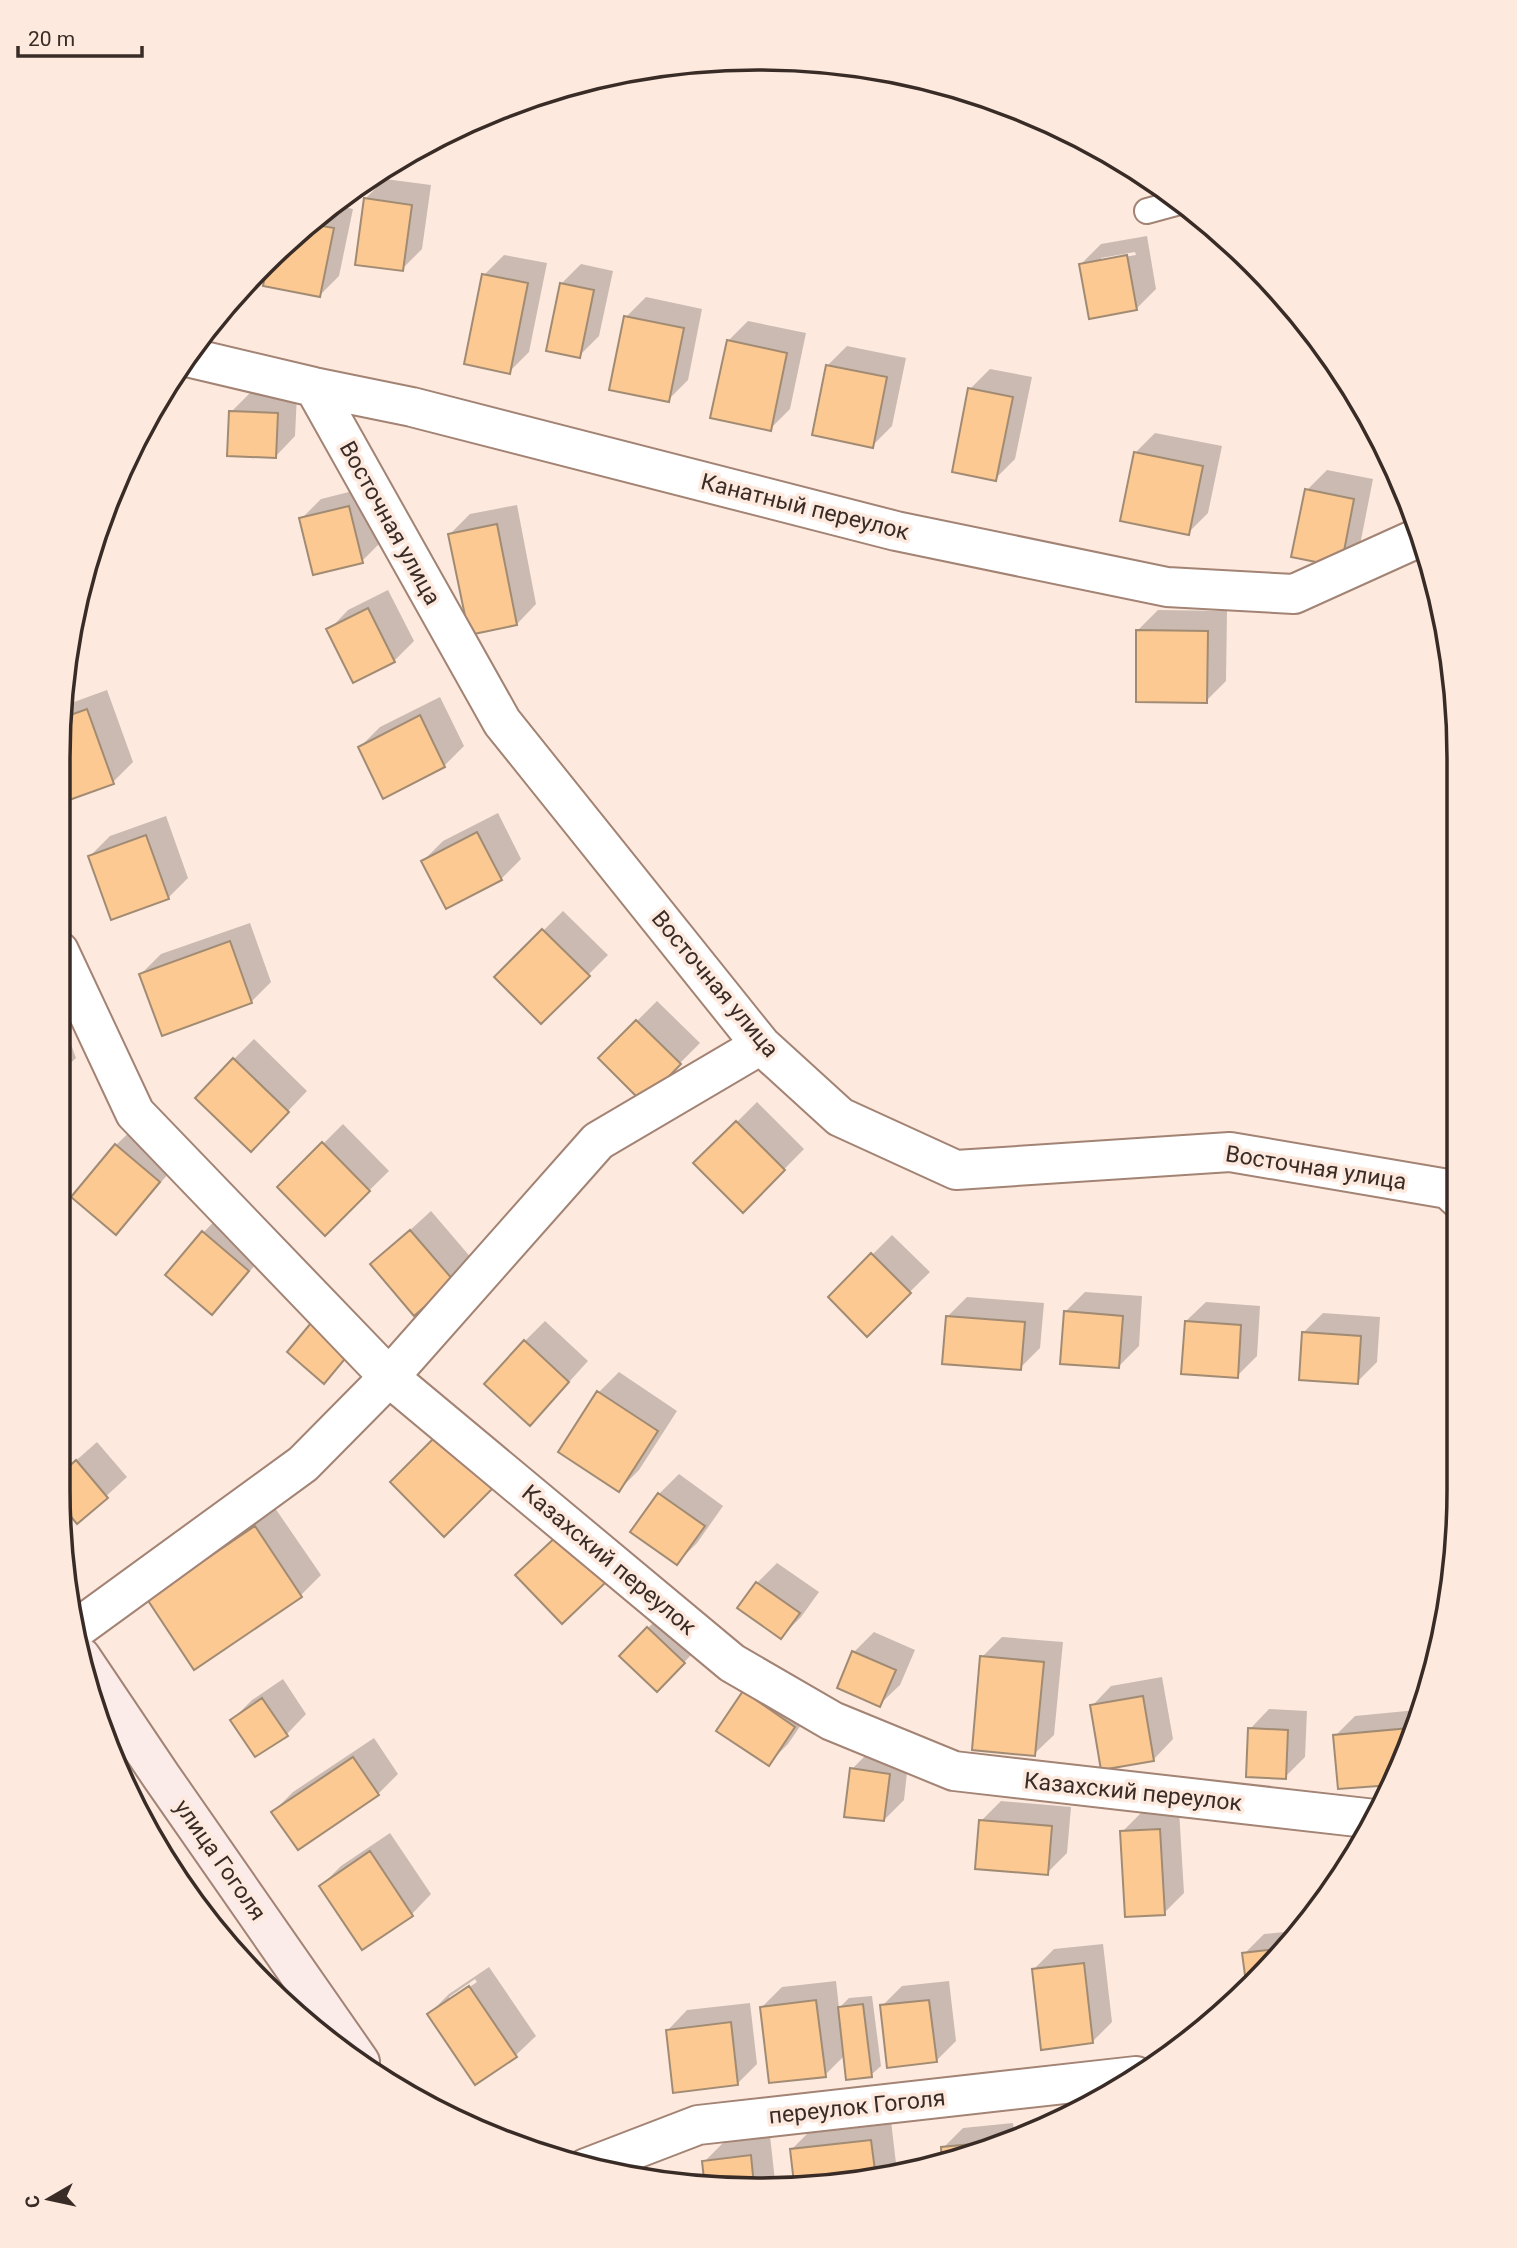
<svg xmlns="http://www.w3.org/2000/svg" width="1517" height="2248" viewBox="0 0 1517 2248" font-family="Roboto,sans-serif">
<rect width="100%" height="100%" fill="#fde9de"/>
<!-- shadow -->
<path fill="#0003" fill-rule="evenodd" d="M385,179L431,185L422,249L402,269L365,199Z
M334,205L353,209L339,276L319,296L265,284L270,257Z
M1147,236L1156,289L1136,309L1081,264L1101,244ZM1135,252L1136,255L1101,261V258Z
M504,255L547,263L529,352L509,372L484,275Z
M581,264L613,271L599,336L579,356L561,284Z
M646,297L702,309L688,380L668,400L626,317Z
M748,321L806,333L790,409L770,429L728,341Z
M847,346L906,358L892,426L872,446L827,366Z
M990,369L1032,377L1015,459L995,479L970,389Z
M251,392L297,394L295,436L276,456L231,412Z
M1155,433L1222,446L1208,513L1188,533L1135,453Z
M1327,470L1373,479L1360,545L1340,565L1307,490Z
M369,487L382,541L362,561L301,519L321,499Z
M517,505L536,604L517,624L450,534L470,514Z
M388,590L414,641L394,661L329,630L348,610Z
M1158,610L1227,611L1226,681L1206,701L1138,630Z
M70,636L78,659L66,671Z
M107,690L133,762L113,782L58,798V758L63,706Z
M440,697L464,746L444,766L384,796L360,747L380,727Z
M498,813L521,859L501,879L423,861L443,841Z
M166,816L188,878L168,898L90,856L110,836Z
M563,911L608,955L541,1022L497,977Z
M250,923L271,982L251,1002L141,974L161,954Z
M657,1001L700,1043L643,1100L600,1058Z
M60,1014L76,1058L60,1073Z
M254,1039L307,1091L271,1129L234,1059Z
M757,1102L804,1149L743,1211L696,1163Z
M343,1124L389,1171L325,1234L280,1187Z
M136,1126L179,1161L136,1212L116,1232V1145Z
M431,1211L473,1260L453,1279L372,1265Z
M223,1212L268,1250L232,1292L212,1312L168,1275L204,1232Z
M892,1235L930,1272L867,1334L830,1297Z
M1085,1292L1142,1296L1139,1346L1119,1366L1065,1312Z
M967,1297L1044,1303L1040,1348L1020,1368L947,1317Z
M1206,1302L1260,1306L1257,1356L1237,1376L1186,1321Z
M1323,1313L1380,1317L1377,1362L1357,1382L1303,1333Z
M545,1321L588,1361L549,1404L525,1341Z
M62,1351L69,1360L62,1367Z
M619,1372L677,1411L639,1470L619,1490L560,1451L599,1392Z
M97,1442L127,1477L78,1522L63,1505V1472Z
M679,1474L723,1506L697,1543L677,1563L659,1494Z
M275,1508L321,1575L301,1595L195,1667L149,1599Z
M777,1563L819,1592L801,1617L781,1637L757,1583Z
M668,1608L703,1642L677,1670L648,1628Z
M874,1632L915,1650L900,1685L880,1704L854,1652Z
M1002,1637L1063,1642L1054,1735L1034,1754L982,1657Z
M1162,1677L1173,1739L1154,1759L1092,1706L1111,1686Z
M283,1679L306,1714L287,1734L232,1720L252,1700Z
M745,1692L814,1706L788,1744L768,1764Z
M1269,1709L1307,1711L1305,1757L1285,1777L1250,1729Z
M1417,1710L1393,1783L1335,1736L1355,1716Z
M374,1738L398,1774L378,1794L273,1812L293,1792Z
M872,1749L909,1754L904,1800L884,1820L852,1769Z
M1001,1801L1071,1807L1067,1853L1047,1873L981,1821Z
M1179,1810L1184,1893L1164,1913L1122,1832L1142,1812Z
M390,1833L431,1894L412,1914L321,1886L341,1866Z
M1303,1930L1254,1985L1248,1989L1244,1954L1264,1934Z
M1103,1944L1112,2022L1092,2042L1034,1969L1054,1949Z
M489,1967L536,2036L516,2055L429,2014L449,1994ZM475,1979L477,1982L449,2001V1997Z
M836,1981L839,2008L849,1998L872,1996L881,2066L871,2075L845,2055L825,2075L762,2007L782,1987Z
M949,1981L956,2041L936,2061L882,2006L902,1986Z
M750,2003L757,2064L737,2084L668,2030L687,2010Z
M1075,2107H1086L1067,2116Z
M891,2121L897,2172L892,2177L795,2183L791,2150L811,2130Z
M1013,2123L1015,2139L984,2153L944,2164L943,2148L963,2128Z
M770,2136L775,2181L771,2185L707,2188L704,2162L724,2142Z"/>
<!-- building -->
<path fill="#fcc993" stroke="#a28b73" stroke-width="2" d="M364,198L412,205L403,271L355,265Z
M311,224L334,228L320,297L263,286L268,259Z
M1127,255L1137,310L1089,319L1079,264Z
M482,274L528,283L510,374L464,364Z
M560,283L594,290L580,358L546,351Z
M624,316L684,328L669,402L609,390Z
M727,340L787,353L771,431L710,418Z
M826,365L887,377L873,448L812,435Z
M968,388L1013,397L996,481L952,472Z
M229,411L278,413L276,458L227,456Z
M1134,452L1203,466L1189,535L1120,521Z
M1305,489L1354,499L1341,567L1291,557Z
M349,506L363,563L313,575L299,518Z
M497,524L517,625L469,635L448,534Z
M368,608L395,662L353,683L326,629Z
M1136,630L1208,631L1207,703L1136,702Z
M87,709L114,784L58,804V758L62,718Z
M420,715L445,767L383,799L358,747Z
M477,832L502,880L446,909L421,861Z
M146,835L169,899L111,920L88,856Z
M542,929L590,976L541,1024L494,977Z
M230,941L252,1003L162,1036L139,974Z
M636,1020L681,1064L643,1103L598,1058Z
M233,1058L289,1112L251,1152L195,1098Z
M736,1121L785,1170L743,1213L693,1163Z
M322,1142L370,1191L325,1236L277,1187Z
M115,1144L160,1182L116,1235L71,1197Z
M410,1230L454,1281L414,1316L370,1264Z
M202,1231L249,1271L212,1315L165,1275Z
M871,1253L911,1293L867,1337L828,1297Z
M1064,1311L1123,1316L1119,1368L1060,1364Z
M946,1316L1025,1322L1021,1370L942,1364Z
M1185,1321L1241,1325L1238,1378L1181,1374Z
M311,1323L349,1354L324,1384L287,1352Z
M1302,1332L1361,1336L1358,1384L1299,1380Z
M524,1340L569,1382L530,1426L484,1384Z
M597,1391L658,1431L619,1492L558,1452Z
M437,1435L492,1489L444,1537L390,1482Z
M76,1460L108,1498L77,1524L63,1507V1472Z
M658,1493L705,1526L677,1565L630,1532Z
M255,1526L302,1597L194,1670L147,1599Z
M559,1534L605,1583L562,1624L515,1575Z
M756,1582L800,1613L781,1639L737,1608Z
M647,1627L685,1663L657,1692L619,1656Z
M852,1651L896,1670L880,1707L837,1688Z
M980,1656L1044,1662L1035,1756L972,1750Z
M743,1691L795,1727L769,1766L716,1731Z
M1143,1696L1154,1761L1101,1770L1090,1705Z
M262,1698L288,1736L255,1757L230,1720Z
M1248,1728L1288,1730L1286,1779L1246,1777Z
M1411,1728L1392,1785L1338,1789L1333,1735Z
M353,1757L379,1795L298,1850L271,1812Z
M850,1768L890,1774L884,1821L844,1817Z
M979,1820L1052,1826L1048,1875L975,1869Z
M1160,1829L1165,1915L1125,1917L1120,1831Z
M370,1851L413,1916L362,1950L319,1886Z
M1286,1948L1254,1985L1247,1990L1242,1953Z
M1084,1963L1093,2043L1041,2050L1032,1969Z
M469,1986L517,2057L475,2085L427,2014Z
M816,2000L826,2077L769,2083L760,2007Z
M929,2000L937,2062L887,2068L880,2005Z
M863,2004L872,2077L846,2080L838,2007Z
M731,2022L738,2085L673,2093L666,2030Z
M871,2140L876,2178L794,2183L790,2149Z
M994,2142V2148L984,2153L942,2164L941,2147Z
M751,2155L754,2186L705,2188L702,2161Z"/>
<g fill="none" stroke-linecap="round" stroke-linejoin="round">
<defs>
<path id="lane" d="M1147,211L1180,202"/>
<path id="street" d="M187,357L314,387L412,407L896,531L1167,587L1294,594L1420,537
M314,387L502,722L761,1045L840,1117L956,1170L1230,1152L1448,1189L1459,1199
M59,951L135,1113L389,1377L732,1663L832,1721L954,1771L1375,1819
M75,1630L303,1464L389,1377L598,1141L761,1045
M586,2168L698,2125L1136,2076"/>
<path id="secondary" d="M81,1657L161,1776L360,2062"/>
</defs>
<!-- lane casing -->
<use href="#lane" stroke="#a28374" stroke-width="28"/>
<!-- street casing -->
<use href="#street" stroke="#a28374" stroke-width="42"/>
<!-- secondary casing -->
<use href="#secondary" stroke="#a28374" stroke-width="42"/>
<!-- lane -->
<use href="#lane" stroke="#fff" stroke-width="24"/>
<!-- street -->
<use href="#street" stroke="#fff" stroke-width="38"/>
<!-- secondary -->
<use href="#secondary" stroke="#fbecea" stroke-width="38"/>
</g>
<g text-anchor="middle" dominant-baseline="central" stroke-width="7" stroke-linejoin="round" paint-order="stroke">
<!-- street labels -->
<g font-size="23" fill="#392c26" stroke="#fde9de">
<text transform="translate(805 507) rotate(14)">Канатный переулок</text>
<text transform="translate(390 523) rotate(61)">Восточная улица</text>
<text transform="translate(715 984) rotate(50)">Восточная улица</text>
<text transform="translate(1316 1168) rotate(9)">Восточная улица</text>
<text transform="translate(609 1560) rotate(40)">Казахский переулок</text>
<text transform="translate(1133 1792) rotate(6)">Казахский переулок</text>
<text transform="translate(220 1860) rotate(55)">улица Гоголя</text>
<text transform="translate(857 2107) rotate(-6)">переулок Гоголя</text>
</g>
</g>
<!-- crop -->
<path d="M0 0H1517V2248H0ZM758 70H759A688 688 0 0 1 1447 758V1490A688 688 0 0 1 759 2178H758A688 688 0 0 1 70 1490V758A688 688 0 0 1 758 70Z" fill="#fde9de" fill-rule="evenodd"/>
<path fill="none" stroke="#392c26" stroke-width="3.5" d="M758 70H759A688 688 0 0 1 1447 758V1490A688 688 0 0 1 759 2178H758A688 688 0 0 1 70 1490V758A688 688 0 0 1 758 70Z"/>
<!-- north arrow -->
<g transform="translate(49 2199) rotate(261)" stroke="#fde9de" stroke-width="5" paint-order="stroke">
<path d="M0-5L12 26L0 18L-12 26Z" fill="#392c26"/>
<text y="-10" font-size="19" font-weight="bold" text-anchor="middle" fill="#392c26">С</text>
</g>
<!-- scale -->
<path d="M18 46v10h124v-10" fill="none" stroke="#392c26" stroke-width="3.5"/>
<text x="28" y="46" font-size="21" fill="#392c26" stroke="#fde9de" stroke-width="5" paint-order="stroke">20 m</text>
</svg>
